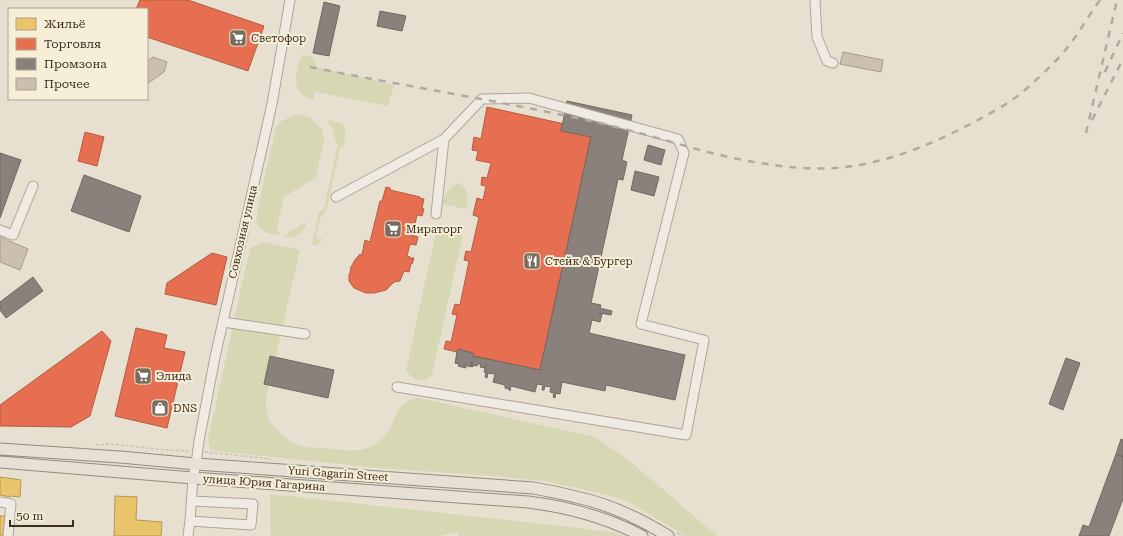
<svg xmlns="http://www.w3.org/2000/svg" width="1123" height="536" viewBox="0 0 1123 536" font-family="'Roboto Serif',serif">
<rect width="100%" height="100%" fill="#e7e0d1"/>
<!-- green -->
<path fill="#d6d7b3" d="M302,55L313,57L317,67L394,85L388,106L315,92L313,100C289,93 296,72 302,55Z
M296,114L310,117L322,130L324,141L317,173L315,178L284,197L277,229L281,236H283L304,223L306,224C304,231 299,235 292,238L272,234L265,232L259,227L256,219L261,193L276,127L280,122Z
M327,120C348,122 346,127 344,146L340,148L326,212L321,216L316,236L318,240L323,237L319,244L316,245H312L319,212L324,209L338,144L335,140L333,130Z
M458,183C470,188 467,198 467,209L442,204C446,193 447,189 458,183Z
M437,228L463,233L432,375L425,380C416,380 411,378 406,370Z
M260,243H268L300,250L266,398C266,403 266,408 267,413C268,418 272,425 276,429C292,448 307,447 331,449C343,450 356,452 367,448C379,444 390,432 394,420C397,412 399,406 408,401C411,399 415,398 419,398L595,437L631,462L717,536H686L631,503L608,495L545,481L494,476L377,468L216,451L210,448L208,440L245,270L251,248Z
M270,494L561,526L610,532L626,536H459L457,532L440,536H271Z"/>
<!-- homes -->
<path fill="#e9c46a" stroke="#b59754" d="M0,477L21,480L20,497L10,496V497L0,495Z
M115,496L137,497L136,520L162,522L161,536H114Z
M0,516H5L4,525H5L3,536H0Z"/>
<!-- shops -->
<path fill="#e76f51" stroke="#b45c42" d="M140,0H188L264,26L248,71L147,37V9H136Z
M487,107L592,130L578,197L583,198L581,208L576,207L575,212L580,213L578,221L573,220L562,272L566,273L564,282L559,281L550,325L555,326L553,336L548,334L540,370L506,363L504,369L493,367L494,360L473,356L471,362L456,358L457,352L444,349L446,341L451,342L457,315L452,314L455,304L460,305L469,261L464,260L466,251L471,252L479,217L473,215L477,198L483,200L486,186L481,185L482,177L487,178L491,163L476,160L478,151L472,150L474,137L481,139Z
M85,132L104,137L97,166L78,161Z
M386,187L390,188V190L420,197L419,198L424,199L422,208H421L424,209L422,216L417,215L415,224L414,223L411,235L418,237L416,245L410,244L407,256L410,257V258H414L412,264H411L409,272L404,271L400,281L394,282L386,290L374,293H366L354,288L349,281V274L350,273L351,267L355,260L360,254L362,255L365,240L370,242L380,201H382Z
M212,253L227,257L216,305L165,294L167,283Z
M136,328L167,335L164,348L185,352L167,428L115,416Z
M102,331L111,341L90,416L71,427L0,426V405Z"/>
<!-- industry -->
<path fill="#8a817c" stroke="#736860" d="M324,2L340,6L329,56L313,53Z
M380,11L406,16L402,31L377,26Z
M567,101L632,115L622,160L627,162L623,180L618,179L591,303L601,305L600,308L612,311L611,315L599,313L602,314L600,322L592,320L589,333L685,355L675,400L606,385L605,391L562,382L560,394L556,393L555,398L553,397L554,393L550,392L551,387L545,386L544,390H542L543,385L537,384L535,392L511,386L510,391L509,390V389L505,388V385L493,382L495,374L488,373L487,378L485,377L486,373L484,372L486,365L485,368L480,367L481,364H478L477,366L473,365V364V367L471,366L472,362L471,367L464,365V366L466,367V368L458,366L459,364L455,363L458,349L473,353V356L540,370L591,137L561,131Z
M648,145L665,150L661,165L644,160Z
M0,153L21,160L0,218Z
M635,171L659,177L654,196L631,190Z
M84,175L141,196L129,232L71,211Z
M33,277L43,291L6,318L0,310V302Z
M270,356L334,370L328,398L264,384Z
M1066,358L1080,363L1063,410L1049,404Z
M1121,439L1123,440V457L1116,454Z
M1116,454L1123,457V499L1109,536H1079L1083,525L1089,527Z"/>
<!-- building -->
<path fill="#cbbfb2" stroke="#a89c90" d="M843,52L883,60L881,72L840,64Z
M153,57L167,62L164,72L147,84V61Z
M0,237L28,249L20,270L0,262Z"/>
<g fill="none" stroke-linecap="round" stroke-linejoin="round">
<defs>
<path id="minor" d="M815,0L817,37L827,61L833,63
M336,197L444,139L436,214
M0,230L13,235L33,186
M223,322L305,334
M397,387L686,435L704,340L641,324L684,153L678,139L529,98L482,99L444,139
M0,502L11,504L8,536
M190,521L251,525L253,504L192,501
M188,536L190,521L193,478L196,464L199,441L215,357L272,104L290,0"/>
<path id="major" d="M0,449L120,457L196,464L534,488C548,491 562,493 576,497C609,504 639,518 668,536
M0,462L193,478L528,502C568,507 606,517 642,536"/>
</defs>
<!-- minor casing -->
<use href="#minor" stroke="#ada599" stroke-width="11"/>
<!-- major casing -->
<use href="#major" stroke="#928b80" stroke-width="13"/>
<!-- path -->
<path stroke="#c8c2b9" stroke-width="1.5" stroke-dasharray="3 2" stroke-linecap="butt" d="M96,445C113,443 129,446 146,448C160,450 175,450 190,451
M205,452L271,459
M677,533L683,536"/>
<!-- minor -->
<use href="#minor" stroke="#efebe3" stroke-width="9"/>
<!-- major -->
<use href="#major" stroke="#e6e1d4" stroke-width="11"/>
<!-- rail -->
<path stroke="#afaaa2" stroke-width="2.5" stroke-dasharray="7 7" stroke-linecap="butt" d="M310,67C405,86 500,101 595,122C652,134 708,156 767,164C792,168 819,170 845,167C891,162 937,142 978,120C994,111 1012,102 1026,89C1042,75 1058,60 1071,43C1081,29 1090,14 1100,0
M1105,72L1123,33
M1092,120L1123,59
M1086,133L1117,0"/>
</g>
<!-- icons -->
<defs>
<symbol id="supermarket-square" viewBox="-11 -11 22 22"><rect x="-9" y="-9" width="18" height="18" rx="4" fill="#786c5e" stroke="#f7eed8"/><path d="M-6-5.5h2.5l.6 2H6L4.5 2H-2.5L-4.4-4H-6ZM-1.5 3.2a1.3 1.3 0 1 0 .1 0ZM3 3.2a1.3 1.3 0 1 0 .1 0Z" fill="#fff"/></symbol>
<symbol id="restaurant-square" viewBox="-11 -11 22 22"><rect x="-9" y="-9" width="18" height="18" rx="4" fill="#786c5e" stroke="#f7eed8"/><path d="M-5-6h1v4h1v-4h1v4h1v-4h1v5L-1.5 .5V6h-2V.5L-5-1ZM5-6V6H3V1.5H1.5Q1.5-4 5-6Z" fill="#fff"/></symbol>
<symbol id="shop-square" viewBox="-11 -11 22 22"><rect x="-9" y="-9" width="18" height="18" rx="4" fill="#786c5e" stroke="#f7eed8"/><path d="M-5-2.5h2.3a2.7 3.5 0 0 1 5.4 0H5L5.5 6h-11ZM-1.5-2.5h3a1.5 2.3 0 0 0-3 0Z" fill="#fff"/></symbol>
</defs>
<g fill-rule="evenodd">
<use href="#supermarket-square" x="228" y="28" width="20" height="20"/>
<use href="#supermarket-square" x="383" y="219" width="20" height="20"/>
<use href="#restaurant-square" x="522" y="251" width="20" height="20"/>
<use href="#supermarket-square" x="133" y="366" width="20" height="20"/>
<use href="#shop-square" x="150" y="398" width="20" height="20"/>
</g>
<g text-anchor="middle" dominant-baseline="central" stroke-width="4" stroke-linejoin="round" paint-order="stroke">
<!-- poi labels -->
<g font-size="11" fill="#3d2e20" stroke="#f7eed8" text-anchor="start">
<text x="251" y="38">Светофор</text>
<text x="406" y="229">Мираторг</text>
<text x="545" y="261">Стейк &amp; Бургер</text>
<text x="156" y="376">Элида</text>
<text x="173" y="408">DNS</text>
</g>
<!-- street labels -->
<g font-size="11" fill="#3d2e20" stroke="#f7eed8">
<text transform="translate(243 232) rotate(-77)">Совхозная улица</text>
<text transform="translate(338 474) rotate(4)">Yuri Gagarin Street</text>
<text transform="translate(264 483) rotate(4)">улица Юрия Гагарина</text>
</g>
</g>
<!-- legend -->
<rect x="8" y="8" width="140" height="92" fill="#f7eed8" stroke="#ada18e"/>
<rect x="16" y="18" width="20" height="12" fill="#e9c46a" stroke="#ada18e"/>
<text x="44" y="28" font-size="12" fill="#3d2e20">Жильё</text>
<rect x="16" y="38" width="20" height="12" fill="#e76f51" stroke="#ada18e"/>
<text x="44" y="48" font-size="12" fill="#3d2e20">Торговля</text>
<rect x="16" y="58" width="20" height="12" fill="#8a817c" stroke="#ada18e"/>
<text x="44" y="68" font-size="12" fill="#3d2e20">Промзона</text>
<rect x="16" y="78" width="20" height="12" fill="#cbbfb2" stroke="#ada18e"/>
<text x="44" y="88" font-size="12" fill="#3d2e20">Прочее</text>
<!-- scale -->
<path d="M10 520v6h63v-6" fill="none" stroke="#3d2e20" stroke-width="2"/>
<text x="16" y="520" font-size="12" fill="#3d2e20" stroke="#f7eed8" stroke-width="3" paint-order="stroke">50 m</text>
</svg>
